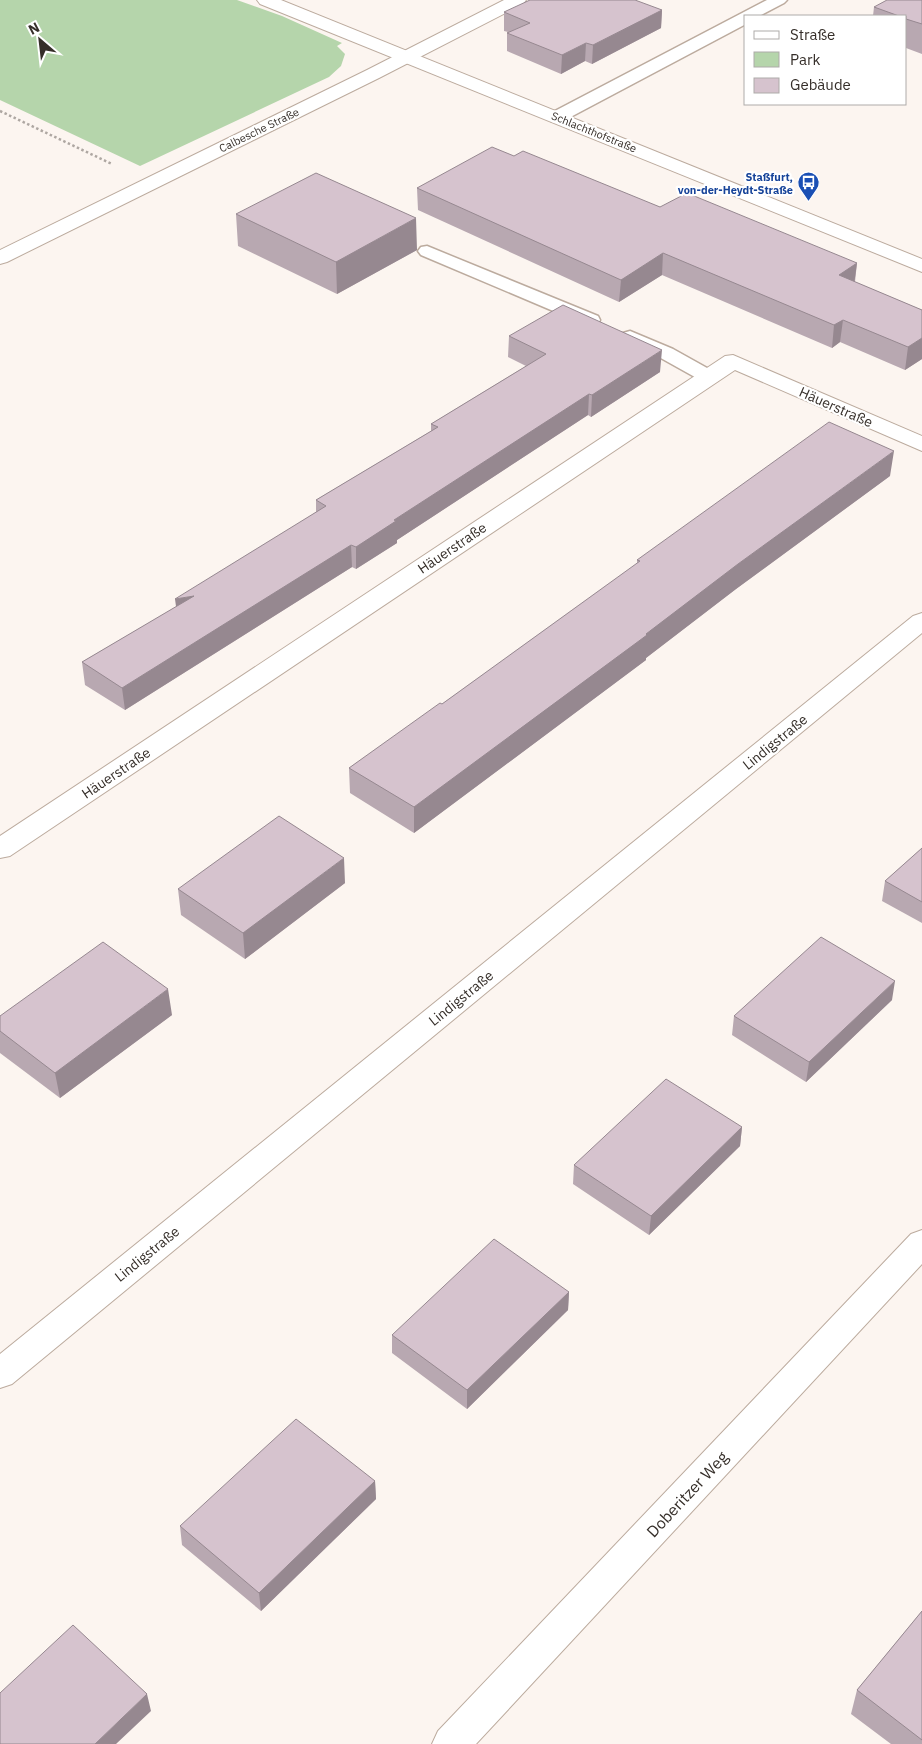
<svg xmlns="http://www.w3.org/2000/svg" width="922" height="1744" viewBox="0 0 922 1744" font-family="'IBM Plex Sans',sans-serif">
<rect width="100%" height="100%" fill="#fcf5f0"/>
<!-- green -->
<path fill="#b5d5ab" d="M0,0H237L282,16L342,43L337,46L345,54L341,66L329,77L140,166L0,100Z"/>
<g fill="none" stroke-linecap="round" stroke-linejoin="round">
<defs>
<path id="service" d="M767,0H787L784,3L759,16H746V24L563,121H551L549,117L551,113Z
M427,246L598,316L600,320L598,324L591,326L584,324L421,255L418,251L421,247Z
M630,331L673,349L716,373L719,377L716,381L709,383L702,381L659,357L623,341L620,337L623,333Z"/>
<path id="minor" d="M504,0H526L523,4L379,78L7,262L0,264V250L367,70Z
M733,355L922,436V451L735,370L10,856L0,858V836L725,356Z
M922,613V633L12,1384L0,1388V1354L913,616Z
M922,1230V1264L476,1744H432L438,1731L911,1234Z"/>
<path id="tertiary" d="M257,0H281L922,259V272L260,4Z"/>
</defs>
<!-- service casing -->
<use href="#service" stroke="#bcab9e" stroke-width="3"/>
<!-- minor casing -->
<use href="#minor" stroke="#bcab9e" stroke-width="2"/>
<!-- tertiary casing -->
<use href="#tertiary" stroke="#bcab9e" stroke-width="2"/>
<!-- path -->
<path stroke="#aea7a2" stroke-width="2.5" stroke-dasharray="2.5 2.5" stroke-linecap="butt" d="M0,111L112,164"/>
<!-- service -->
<use href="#service" fill="#fff" fill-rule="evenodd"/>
<!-- minor -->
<use href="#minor" fill="#fff" fill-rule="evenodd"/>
<!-- tertiary -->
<use href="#tertiary" fill="#fff" fill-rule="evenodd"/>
</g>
<!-- wall -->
<path fill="#b8a8b1" d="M922,0V54L906,48V16H873L874,7Z
M662,10L661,28L592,64L585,61L561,74L507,51V33L508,32L504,31V12Z
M514,156L660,207L857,263L855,282L922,310V359L905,370L840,342L832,348L662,275L619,302L418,210L417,188Z
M236,214L417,250L337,294L238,246Z
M509,336L660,372L591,417L588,415L397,540V543L356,569L352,567L125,710L85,685L82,662L176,607L316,512V500L431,431V424L526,366L508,357Z
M890,476L736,589L646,658V660L414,833L350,793L349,768L442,704L637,564V560Z
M922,848V923L882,901L885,881Z
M345,883L245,959L181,915L178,889Z
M892,1000L806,1082L732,1035L734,1016Z
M172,1015L60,1098L0,1053V1016Z
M742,1127L740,1146L649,1235L573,1184L574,1165Z
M569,1292L568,1310L467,1409L392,1353V1335Z
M375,1481L376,1499L261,1611L182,1545L180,1526Z
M922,1611V1744H891L851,1714L857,1690Z"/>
<!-- shaded-wall -->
<path fill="#968890" d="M662,10L661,28L592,64L593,45Z
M586,43L585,61L561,74L562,55Z
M416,218L417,250L337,294L336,262Z
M663,253L662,275L619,302L621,280Z
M857,263L854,285L839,275Z
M843,320L840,342L832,348L834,325Z
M922,338V359L905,370L908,347Z
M662,350L660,372L591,417L592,395Z
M589,394L588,415L397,540V543L356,569V547L394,520Z
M894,451L890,476L736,589L646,658V660L414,833V807L738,564Z
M351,545L352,567L125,710L122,688Z
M194,596L178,621L175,599Z
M344,858L345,883L245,959L243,933Z
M895,981L892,1000L806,1082L809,1062Z
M168,989L172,1015L60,1098L55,1073Z
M742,1127L740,1146L649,1235L651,1216Z
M569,1292L568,1310L467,1409V1390Z
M375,1481L376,1499L261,1611L259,1593Z
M147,1694L151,1711L116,1744H95Z"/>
<!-- building -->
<path fill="#d6c3ce" stroke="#968890" d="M530,0H635L662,10L593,45L586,43L562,55L507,33L530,23L504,12Z
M887,0H922V24L906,19V16H899L874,7Z
M492,147L514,156L523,151L660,207L687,193L857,263L839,275L922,310V338L908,347L843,320L834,325L663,253L621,280L417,188Z
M316,173L416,218L336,262L236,214Z
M563,305L662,350L592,395L589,394L394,520L396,521L356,547L351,545L122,688L82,662L194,596L175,599L326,506L316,500L438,427L431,424L546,354L509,336Z
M829,422L894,451L738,564L646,634L647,635L414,807L349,768L440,703L442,704L640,561L637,560Z
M279,816L344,858L243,933L178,889Z
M922,848V902L885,881Z
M821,937L895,981L809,1062L734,1016Z
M103,942L168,989L55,1073L0,1031V1016Z
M666,1079L742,1127L651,1216L574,1165Z
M494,1239L569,1292L467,1390L392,1335Z
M296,1419L375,1481L259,1593L180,1526Z
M922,1611V1740L857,1690Z
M73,1625L147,1694L95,1744H0V1693Z"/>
<!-- icons -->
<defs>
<symbol id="bus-pin" viewBox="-11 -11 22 30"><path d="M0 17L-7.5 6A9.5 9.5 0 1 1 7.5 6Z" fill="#1a4fb4" stroke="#fff"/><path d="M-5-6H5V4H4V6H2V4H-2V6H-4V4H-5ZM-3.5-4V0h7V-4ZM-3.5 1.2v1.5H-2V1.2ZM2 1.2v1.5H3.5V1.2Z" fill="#fff"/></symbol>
</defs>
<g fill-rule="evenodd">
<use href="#bus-pin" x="796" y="170" width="25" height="34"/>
</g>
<g text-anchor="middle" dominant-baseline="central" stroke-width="4.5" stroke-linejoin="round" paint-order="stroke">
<!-- far-street labels -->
<g font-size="11" fill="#352e29" stroke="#fff">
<text transform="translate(259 130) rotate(-26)">Calbesche Straße</text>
<text transform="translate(594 132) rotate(22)">Schlachthofstraße</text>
</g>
<!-- far-transit labels -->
<g font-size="11" font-weight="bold" fill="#164399" stroke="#fff" text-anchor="end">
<text x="793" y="177">Staßfurt,<tspan x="793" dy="13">von-der-Heydt-Straße</tspan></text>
</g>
<!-- street labels -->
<g font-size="14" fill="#352e29" stroke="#fff">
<text transform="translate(836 407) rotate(24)">Häuerstraße</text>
<text transform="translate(452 548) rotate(-34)">Häuerstraße</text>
<text transform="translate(775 742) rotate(-39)">Lindigstraße</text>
<text transform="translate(116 773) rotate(-34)">Häuerstraße</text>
<text transform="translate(461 998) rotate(-39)">Lindigstraße</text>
<text transform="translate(147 1254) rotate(-39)">Lindigstraße</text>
</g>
<!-- near-street labels -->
<g font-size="16" fill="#352e29" stroke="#fff">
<text transform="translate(687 1494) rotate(-47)">Doberitzer Weg</text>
</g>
</g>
<!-- legend -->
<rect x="744" y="15" width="162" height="90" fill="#ffffff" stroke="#aeaba9"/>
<rect x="754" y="31" width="25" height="8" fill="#ffffff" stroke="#aeaba9"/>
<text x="790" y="40" font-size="15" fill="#352e29">Straße</text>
<rect x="754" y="52" width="25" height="15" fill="#b5d5ab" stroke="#aeaba9"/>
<text x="790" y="65" font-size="15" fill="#352e29">Park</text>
<rect x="754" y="78" width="25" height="15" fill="#d6c3ce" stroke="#aeaba9"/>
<text x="790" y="90" font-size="15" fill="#352e29">Gebäude</text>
<!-- north arrow -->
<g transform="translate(40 40) rotate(332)" stroke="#ffffff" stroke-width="4" paint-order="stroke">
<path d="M0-4L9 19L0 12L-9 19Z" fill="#352e29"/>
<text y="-8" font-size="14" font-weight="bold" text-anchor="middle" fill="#352e29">N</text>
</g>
</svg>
